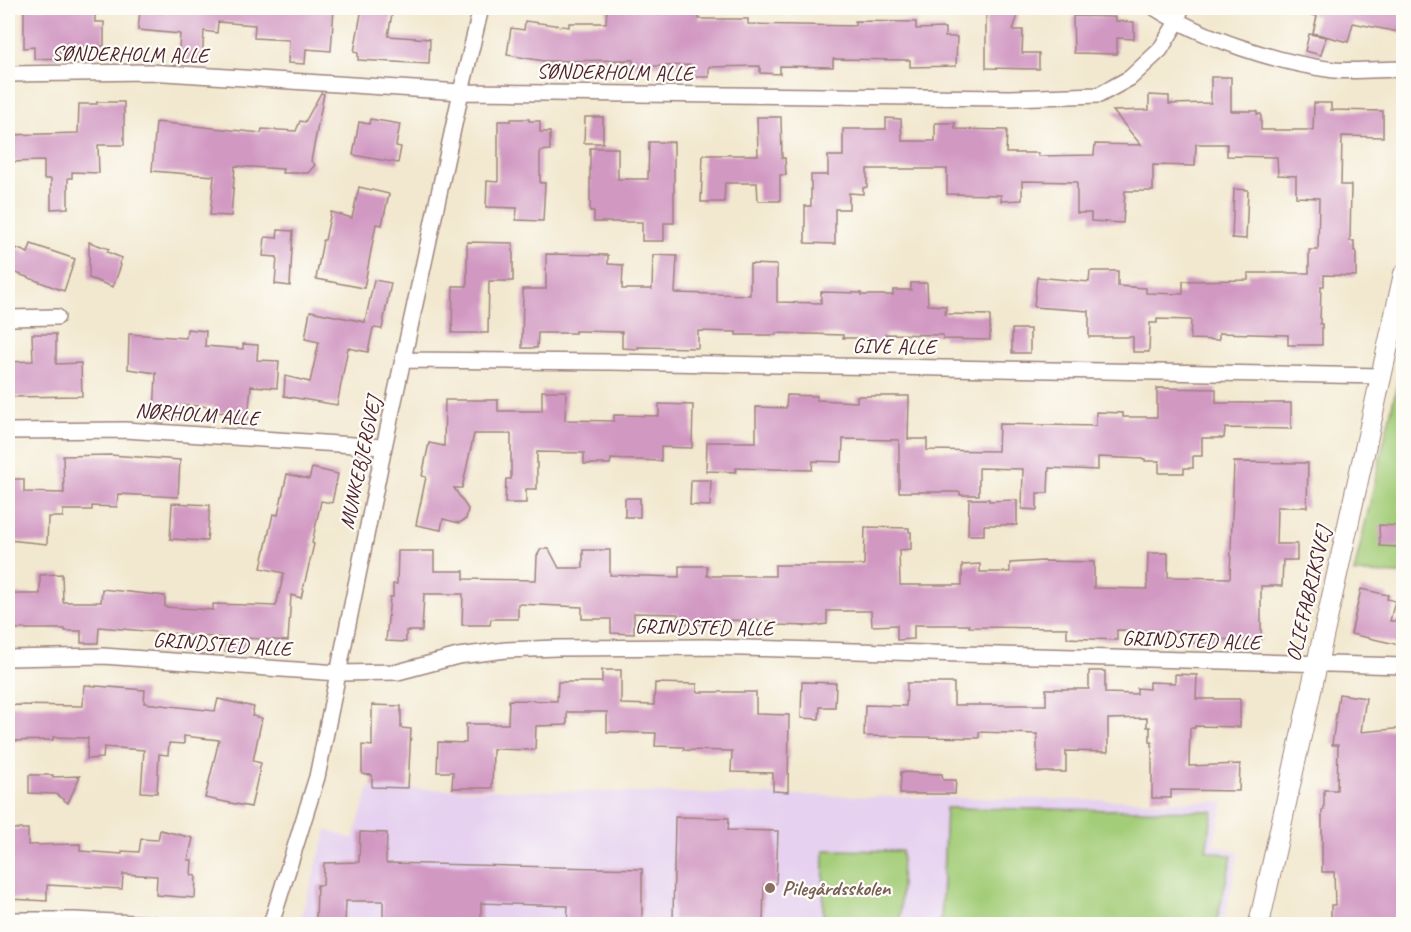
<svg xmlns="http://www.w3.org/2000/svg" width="1411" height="932" viewBox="0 0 1411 932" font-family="Caveat,sans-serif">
<rect width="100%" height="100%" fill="#fdfcf7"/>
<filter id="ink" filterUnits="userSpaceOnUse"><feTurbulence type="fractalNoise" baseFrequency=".0167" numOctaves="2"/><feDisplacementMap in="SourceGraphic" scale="12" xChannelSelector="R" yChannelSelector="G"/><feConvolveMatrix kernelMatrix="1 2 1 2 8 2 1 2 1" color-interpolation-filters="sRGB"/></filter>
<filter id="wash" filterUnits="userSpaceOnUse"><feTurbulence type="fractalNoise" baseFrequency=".008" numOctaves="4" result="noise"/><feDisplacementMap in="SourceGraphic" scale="24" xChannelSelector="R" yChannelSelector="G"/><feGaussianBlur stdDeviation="1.35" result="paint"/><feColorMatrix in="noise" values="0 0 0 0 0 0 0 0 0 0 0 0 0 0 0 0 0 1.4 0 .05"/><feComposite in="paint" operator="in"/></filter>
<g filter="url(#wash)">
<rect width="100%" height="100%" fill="#f2e8cf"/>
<!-- built -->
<path fill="#e6d2f0" d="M369,788L1224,802L1213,844L1239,852L1223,924H299L327,830L353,839Z"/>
<!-- green -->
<path fill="#a4cd79" stroke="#777652" stroke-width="1.5" d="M1403,359V574L1354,573L1355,568Z
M946,808L1213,811L1206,850L1232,856L1216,924H941Z
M824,850L902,851L900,924H823Z"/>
<g id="blocks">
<!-- building -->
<path fill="#d198c2" d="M24,8H95V22H104V46H60V58L34,59V47L24,48Z
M161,8H334L331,51L306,49L305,64L288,63L289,40L254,38L255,25L218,22L217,33L204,31L202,62L178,61L180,34L138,30L140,11L161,13Z
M362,8H393L388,36L430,39L429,64L358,60V53L354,52Z
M607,8H696V12H699V19H748V24L855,26V21L916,22V29L945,28V37H957L956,66L910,67V60L833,59V67L780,66V74L760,73V66L709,67V77H690V65L633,67V60L544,61L507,55L511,28L524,30L525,21L569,27V23H606Z
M986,8H995L1018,15L1013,30H1023L1022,53H1039V69L986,68Z
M1311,8H1404V33L1353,23L1348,42L1313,33L1317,16L1311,15Z
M1073,16L1115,17V21L1134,22V39L1117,38V54L1074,53Z
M1309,34L1326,37L1321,55L1305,51Z
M1211,77H1231V111H1257V114H1261V130H1313L1314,103H1331V110L1383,111V137L1342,136L1341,185H1351L1350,241H1354V251H1356V276L1324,275V286H1321L1320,324H1322V345H1288V335L1219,333V340L1190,339L1191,320L1157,319V323H1150L1149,352H1133V337H1089V311L1034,307L1037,277L1089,282L1090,271H1118V286L1146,288V293L1183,294V281L1248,280V273H1309V250H1318L1319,198L1296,197V176L1278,175L1277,157L1227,156V144H1196L1195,166L1153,165V191H1125L1123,223L1091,221V213H1077V182L1022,181V200L1001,201V195L947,194V169H867V187L863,188V194L849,193V209H835V244L805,243V206H811V175H828V156H843V129H886V118L901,119L902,141H935V123H955V129L1007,130L1006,153H1038V156L1094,155L1095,144L1141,145L1113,111L1149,110V95L1169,96V104L1211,103Z
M321,93L324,94L311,161L315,165L308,173H282L283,169L235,166L231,216L210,215L214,176L152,171L156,122L261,133L262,129L296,131L300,121L305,122Z
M97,102H124V145H98L99,173L72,172V178H68V208L51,209V179H44V161L8,162V135L78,133L79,104H97Z
M585,117H603V143H584Z
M757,117H781L782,158H785L786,175H780V201H758L757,183H725L724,202H701L703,155H758Z
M370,119L400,124L396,146L401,147L398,163L353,155L359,122L369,124Z
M511,119H529V121H540V132H550V150L540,151V183H545L543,221L516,220L517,208L486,207L487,181L498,182V121H511Z
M649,142H674V223H664V241H642V222H594V211H590V148H618V179H648Z
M359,187L389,194L382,225L376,224L364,288L316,279L323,240H325L331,212L352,218Z
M1234,189L1248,190L1246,239L1232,238Z
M278,230L293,231L290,286L275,284L277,257L263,256L265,237L277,238Z
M89,242L109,249L107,252L122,258L119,264L121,265L113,287L89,278Z
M467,242L513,243V281H489L488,333H452L453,286H467Z
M31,244L75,259L64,291L8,270L16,248L28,253Z
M546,254L608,255V264L623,265L622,289H652L653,255L677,256L675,293L750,295V264L777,265V302L821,303V292L861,293V295H893V290H911V283H927L928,305L946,306L945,314L990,315V340L943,339V335L885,334V342H866V338H843V335L776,333V335H736V332L698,331V348L638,347V349L622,348V332L579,331H575V333H538L537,348H522L523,289H546Z
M374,280L391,283L382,329L373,328L368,352L348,348L337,405L284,396L285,376L310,382L319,342L305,339L310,311L365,322Z
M187,329L206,331L205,346L243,349V344L258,345L257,360L279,361L277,388L251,386L248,419L228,418V413L215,412V407L185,405L184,417L154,416L156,373L128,369L129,334L186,338Z
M1012,329H1030V353H1012Z
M32,334H56V364L81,363L82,396L8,397V362L33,361Z
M1157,388L1216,389V403H1291V429L1225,428L1224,438H1202V456H1193V468H1184V473H1159V461H1145V459L1098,457V470L1049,468L1048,493H1037V510L1022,509L1023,469L979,468V495H960V492H899V440L843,439L842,462L813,461L812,470L736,468V472L706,471L707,442H756V407L786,408L787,395L817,396V400L857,402V396H909L908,439H927V450L998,451L999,424L1096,426V412L1123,413V417H1157Z
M542,391H566L565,420L614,421V415L659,416V404L693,405L692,448L661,447V461L611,459L610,464H584V453L537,452V489H526V503H505L506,479H511V434H474L462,488H454L468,509L466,519L459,523L443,519L441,530L416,525L426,477L422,476L429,443L444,446L445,400H498V411H542Z
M110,455L180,460L178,497L118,494L117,507L92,506V510H63V517H48L47,544L8,540V479H24V492L64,493L63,456Z
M1234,462L1308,463L1307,507H1277L1276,544H1297V560H1283L1282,586H1261V641L1214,639V643H1191V632L1117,630V640L1067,638V628L969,627V625H914V639L897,640V625L872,626L871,611H827V624L812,626L775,625V621L719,620V624L678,623V614L634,613V634L611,633V619H582V607L518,604V619H491L490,625H462L463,594H424L422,631H406V642L386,641L390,597H393V584H397L398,551H434V571H464V579L536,580L537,556L541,549H549L559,568H583V550H610V575L679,577V566H707V576H775V565H864L865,527L909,528V532H911V549L899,550L900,585H962V565L980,564V572H1010V563L1043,561L1094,562V588L1147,589L1148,553H1168V577L1230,578Z
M312,468L338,474L332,503L321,501L312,543L314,544L301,598L291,595L288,641L246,638L245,653L225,652V638L99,627L98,643H81V631H65V629H8V604H12V594H40V575L62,574L63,602H101L102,589L165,596V607L213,610V604L276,606L284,573L261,568L273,514L278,515L287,474L309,479Z
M691,480H711L710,506L690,505Z
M625,498H640V517H625Z
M969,499H989V501L1017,500V525H984V535H968Z
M172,503L210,505L207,541L170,539Z
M1379,525L1400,526L1399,547L1380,546Z
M1361,589L1388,595L1387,599L1395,601L1390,621H1400V645L1351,634Z
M602,670H621V704L654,705L655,683L697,684V692H756V714L789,715L788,792L773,791V773L731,772L732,751L684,750V747L655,746L656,733L607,732V712H567V725L536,726L535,750L493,749L492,788H452L453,772H437L438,742L466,743V724H508L509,700L557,701L558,682H602Z
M1089,671H1105V693L1137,694V688L1149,689V682L1175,683V674L1197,675L1196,699H1240V727L1195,726V728H1190L1189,766L1240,764L1239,791L1171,790V798H1152V742H1150V727H1147V718L1108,719V752L1066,751V772H1037V734L979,732V738L864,736L865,705L906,706L907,683H954V705H1046V689H1089Z
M802,682L836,683L835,707H820L819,719L801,718Z
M84,685L145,690L144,703L215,711L218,699L254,707L252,716L262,718L253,761L261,763L251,807L205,798L219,740L184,736V744L169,743L168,755L159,754L157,793L141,792L144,750L104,747L103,758L87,759L88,738L53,737V740L8,741V705L83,706Z
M1339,694L1366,698L1361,732L1404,728V787H1400L1401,820H1404V924H1331V905H1335L1334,872H1322V810H1324V790H1337L1338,745H1332Z
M372,705L401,706V728L411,729L408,788L372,787V775L362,774V745L372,746Z
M901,772L939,774H942L943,780H956L955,794H900Z
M29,775H53V777L80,776L68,803L56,794L29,793Z
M675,817L729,818L728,830L778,831L776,884H764L763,924H710V920L673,919Z
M8,829H28V845L80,844V851L122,854V851L139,852L141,839L158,840L160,830L193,838L188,860H192L191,875L196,876L195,898L156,895L157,876L123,874L122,889L47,885V901L10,899V881H8Z
M360,832L387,833L386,863L642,869V924H567L568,906L481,903V924H383V901H346L345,924H316L317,885H323L324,863L359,862Z"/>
</g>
</g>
<g filter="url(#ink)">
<use href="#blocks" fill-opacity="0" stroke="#9e847d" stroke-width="1.5"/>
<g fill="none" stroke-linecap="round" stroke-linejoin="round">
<defs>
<path id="minor" d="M1155,8C1202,38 1278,63 1334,70C1356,72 1381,69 1404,69
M8,74L149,72L461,92L1010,98L1099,95L1130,78L1160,50L1177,22L1181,8
M8,318L57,317
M404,360L611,362L1382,376
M8,431L125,430L384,447
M8,658L103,656L338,673L398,672L458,656L506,650L557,648L706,647L1404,666
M8,920H75L153,924
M271,924L317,777L384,447L461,92L481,8"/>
<path id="tertiary" d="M1259,924L1404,274"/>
</defs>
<!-- minor casing -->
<use href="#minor" stroke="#9e847d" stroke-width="18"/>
<!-- tertiary casing -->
<use href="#tertiary" stroke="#9e847d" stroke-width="22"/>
<!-- minor -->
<use href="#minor" stroke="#fff" stroke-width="15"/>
<!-- tertiary -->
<use href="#tertiary" stroke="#fff" stroke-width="20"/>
</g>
</g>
<!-- markers -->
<circle fill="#8d6e63" stroke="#fdfcf7" stroke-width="2" cx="770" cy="888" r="6"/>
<g text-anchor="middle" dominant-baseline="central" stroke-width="4.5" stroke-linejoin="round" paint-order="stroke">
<!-- street labels -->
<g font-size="21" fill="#4a1f2b" stroke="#fdfcf7">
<text transform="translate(130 54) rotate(1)">SØNDERHOLM ALLE</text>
<text transform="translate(615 72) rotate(1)">SØNDERHOLM ALLE</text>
<text transform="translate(894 346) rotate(1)">GIVE ALLE</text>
<text transform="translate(197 414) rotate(4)">NØRHOLM ALLE</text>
<text transform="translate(360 463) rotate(-78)">MUNKEBJERGVEJ</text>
<text transform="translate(1308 594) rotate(-77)">OLIEFABRIKSVEJ</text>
<text transform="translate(704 627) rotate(1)">GRINDSTED ALLE</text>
<text transform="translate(1191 640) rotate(2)">GRINDSTED ALLE</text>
<text transform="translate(222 644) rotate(4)">GRINDSTED ALLE</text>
</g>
<!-- education labels -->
<g font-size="21" font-weight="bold" fill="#785e54" stroke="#fdfcf7" text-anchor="start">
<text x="782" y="888">Pilegårdsskolen</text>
</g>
</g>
<!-- margin -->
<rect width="1411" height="932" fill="none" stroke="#fdfcf7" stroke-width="30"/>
</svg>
